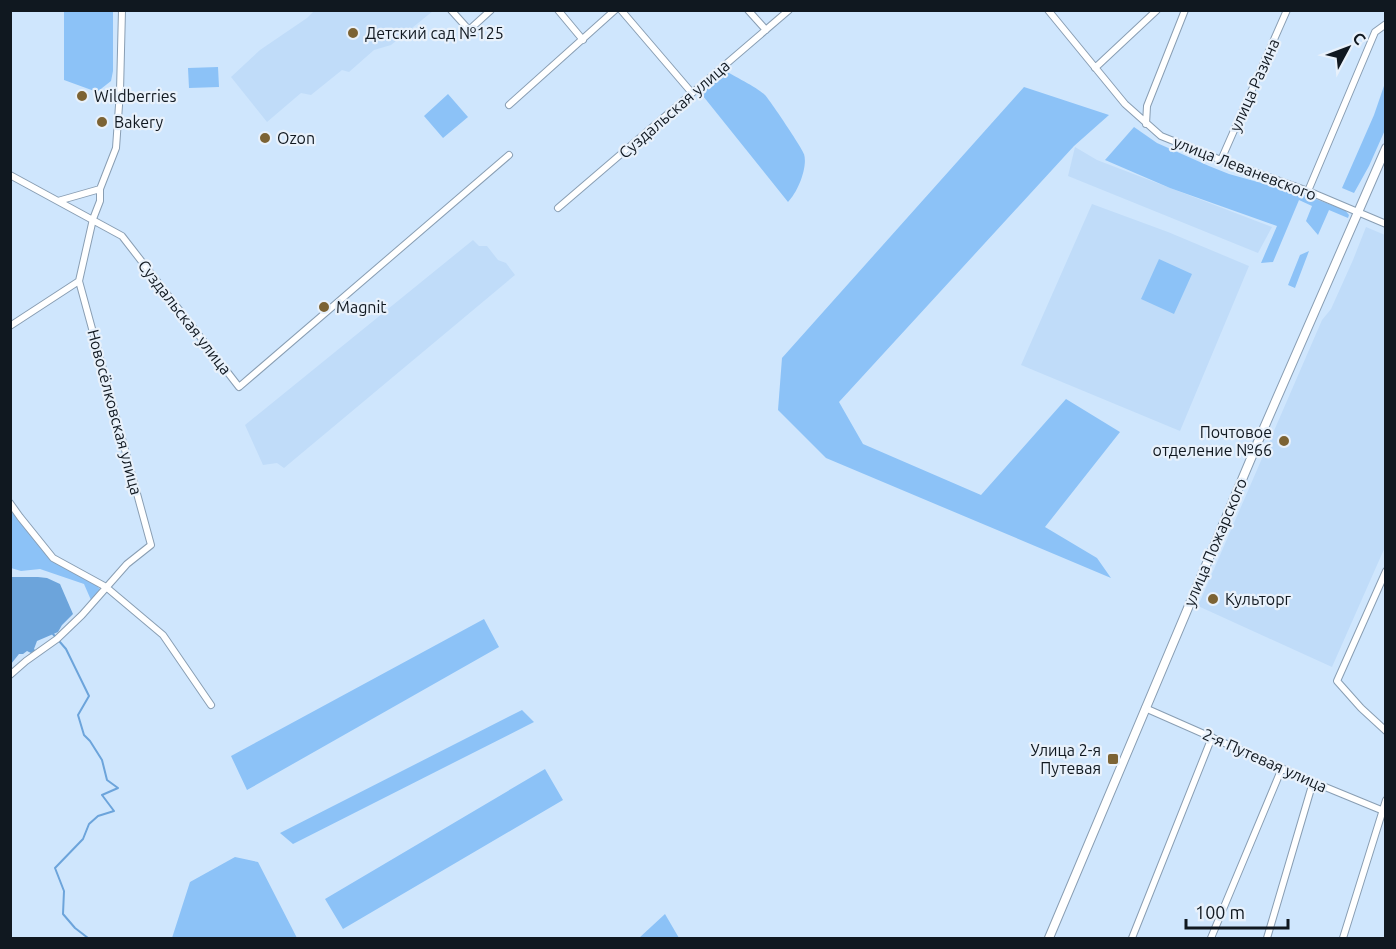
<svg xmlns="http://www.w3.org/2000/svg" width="1396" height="949" viewBox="0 0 1396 949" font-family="Ubuntu,sans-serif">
<rect width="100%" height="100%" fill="#cfe6fd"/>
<!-- built -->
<path fill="#c0dcf9" d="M314,11H433L391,45L374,50L349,72L342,70L311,95L301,93L267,122L231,77L260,50L307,18Z
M1075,147L1097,160L1272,227L1258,253L1068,176Z
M1092,204L1168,232L1249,266L1180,431L1021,365Z
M1366,227L1385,235V547L1332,667L1198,606L1322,320L1331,309L1353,260Z
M473,240L479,246H487L498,260L506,263L515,275L284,468L277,463L263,465L245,425Z"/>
<!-- green -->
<path fill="#8cc2f7" d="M64,11H113V71L111,81L97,92L64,80Z
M218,67L219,87L189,88L188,68Z
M724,70C734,76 758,88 765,95C769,99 803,149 804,154C808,167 798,192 788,202L699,91Z
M1385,83V130L1369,166L1354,193L1342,188L1374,115Z
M1024,87L1109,115L1074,146L839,402L863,444L981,495L1066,399L1120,432L1045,527L1097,558L1111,578L826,458L778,410L782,358Z
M448,94L468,117L443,138L424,116Z
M1134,127L1157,143L1209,166L1229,174L1305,195L1345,210L1349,215L1348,218L1329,210L1318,235L1306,221L1312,206L1299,200L1273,262L1261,263L1277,226L1170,188L1105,160Z
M1309,251L1295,288L1288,285L1300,255Z
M1159,259L1192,274L1174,314L1141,299Z
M10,510L48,557L93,582L100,589L91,600L84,584L40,569L21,571L11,568Z
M484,619L499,647L247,790L231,756Z
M522,710L534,722L293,844L280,833Z
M545,769L563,800L343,929L325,899Z
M235,857L258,862L297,938H172L190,882Z
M665,914L679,938H639Z"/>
<!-- water -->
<path fill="#6ca4db" d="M11,577H38L47,578L60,584L73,614L62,625L58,632L37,641L34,649L36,651L33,654L27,651L23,654H19L11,664Z"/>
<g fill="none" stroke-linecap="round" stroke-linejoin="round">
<!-- stream -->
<path stroke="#6ca4db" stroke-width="2" d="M53,634L66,649L89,696L78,715L84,735L90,741L102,760L107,780L118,788L102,795L114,811L98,816L89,824L83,839L55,868L64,891L63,914L75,928L88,938"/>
<defs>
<path id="minor" d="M451,10L469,30L491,10
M558,10L583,40
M621,10L692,93
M748,10L766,30
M1048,10L1125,104L1161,136L1221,160L1308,191L1386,224
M1095,68L1157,10
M509,105L615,10
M1146,124L1147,106L1185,10
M1221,160L1287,10
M10,175L122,236L239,387L509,155
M1308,191L1375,32L1386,24
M58,201L100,189
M558,208L789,10
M10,326L79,281
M10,503L20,517L53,558L106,587L163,635L211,705
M1386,571L1337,681L1361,708L1386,731
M10,675L26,661L57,639L82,615L127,564L151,545L79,281L93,219L100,201V189L116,148L120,91L122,10
M1145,708L1313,782L1386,812
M1132,938L1212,737
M1211,938L1282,768
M1267,938L1313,782
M1343,938L1386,800"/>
<path id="tertiary" d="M1049,938L1260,437L1386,148"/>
</defs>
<!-- minor casing -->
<use href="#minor" stroke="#899eb3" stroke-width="8"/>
<!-- tertiary casing -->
<use href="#tertiary" stroke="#899eb3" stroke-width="10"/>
<!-- minor -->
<use href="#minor" stroke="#fff" stroke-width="6"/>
<!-- tertiary -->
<use href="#tertiary" stroke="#fff" stroke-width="8"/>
</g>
<!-- markers -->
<g fill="#7c6334" stroke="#e8f1fb" stroke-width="2">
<circle cx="353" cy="33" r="6"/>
<circle cx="82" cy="96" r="6"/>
<circle cx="102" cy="122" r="6"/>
<circle cx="265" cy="138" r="6"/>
<circle cx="324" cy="307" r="6"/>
<circle cx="1284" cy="441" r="6"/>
<circle cx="1213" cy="599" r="6"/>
<rect x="1107" y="753" width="12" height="12" rx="3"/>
</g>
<g text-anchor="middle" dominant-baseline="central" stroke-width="4.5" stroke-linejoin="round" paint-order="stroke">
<!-- poi labels -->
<g font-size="16" fill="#101820" stroke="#e8f1fb" text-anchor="start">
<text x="365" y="33">Детский сад №125</text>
<text x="94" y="96">Wildberries</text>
<text x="114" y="122">Bakery</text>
<text x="277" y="138">Ozon</text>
<text x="336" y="307">Magnit</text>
<text x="1272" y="432" text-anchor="end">Почтовое<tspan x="1272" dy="18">отделение №66</tspan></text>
<text x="1225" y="599">Культорг</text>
<text x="1101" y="750" text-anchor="end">Улица 2-я<tspan x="1101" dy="18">Путевая</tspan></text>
</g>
<!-- street labels -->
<g font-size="16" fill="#101820" stroke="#e8f1fb">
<text transform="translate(1254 85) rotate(-66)">улица Разина</text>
<text transform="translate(674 109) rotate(-41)">Суздальская улица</text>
<text transform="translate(1245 168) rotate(21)">улица Леваневского</text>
<text transform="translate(185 317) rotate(52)">Суздальская улица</text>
<text transform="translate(115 412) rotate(75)">Новосёлковская улица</text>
<text transform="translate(1215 542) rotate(-67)">улица Пожарского</text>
<text transform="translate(1265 760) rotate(24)">2-я Путевая улица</text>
</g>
</g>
<!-- border -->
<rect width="1396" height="949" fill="none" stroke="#101820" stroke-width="24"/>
<!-- north arrow -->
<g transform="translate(1348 48) rotate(49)" stroke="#e8f1fb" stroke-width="4.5" paint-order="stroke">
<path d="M0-4.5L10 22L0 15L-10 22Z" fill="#101820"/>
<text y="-9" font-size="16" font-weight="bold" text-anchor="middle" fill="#101820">С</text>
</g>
<!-- scale -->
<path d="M1186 919v9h102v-9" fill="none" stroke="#101820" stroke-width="3"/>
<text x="1195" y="919" font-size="18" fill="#101820" stroke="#e8f1fb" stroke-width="4.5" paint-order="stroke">100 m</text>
</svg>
